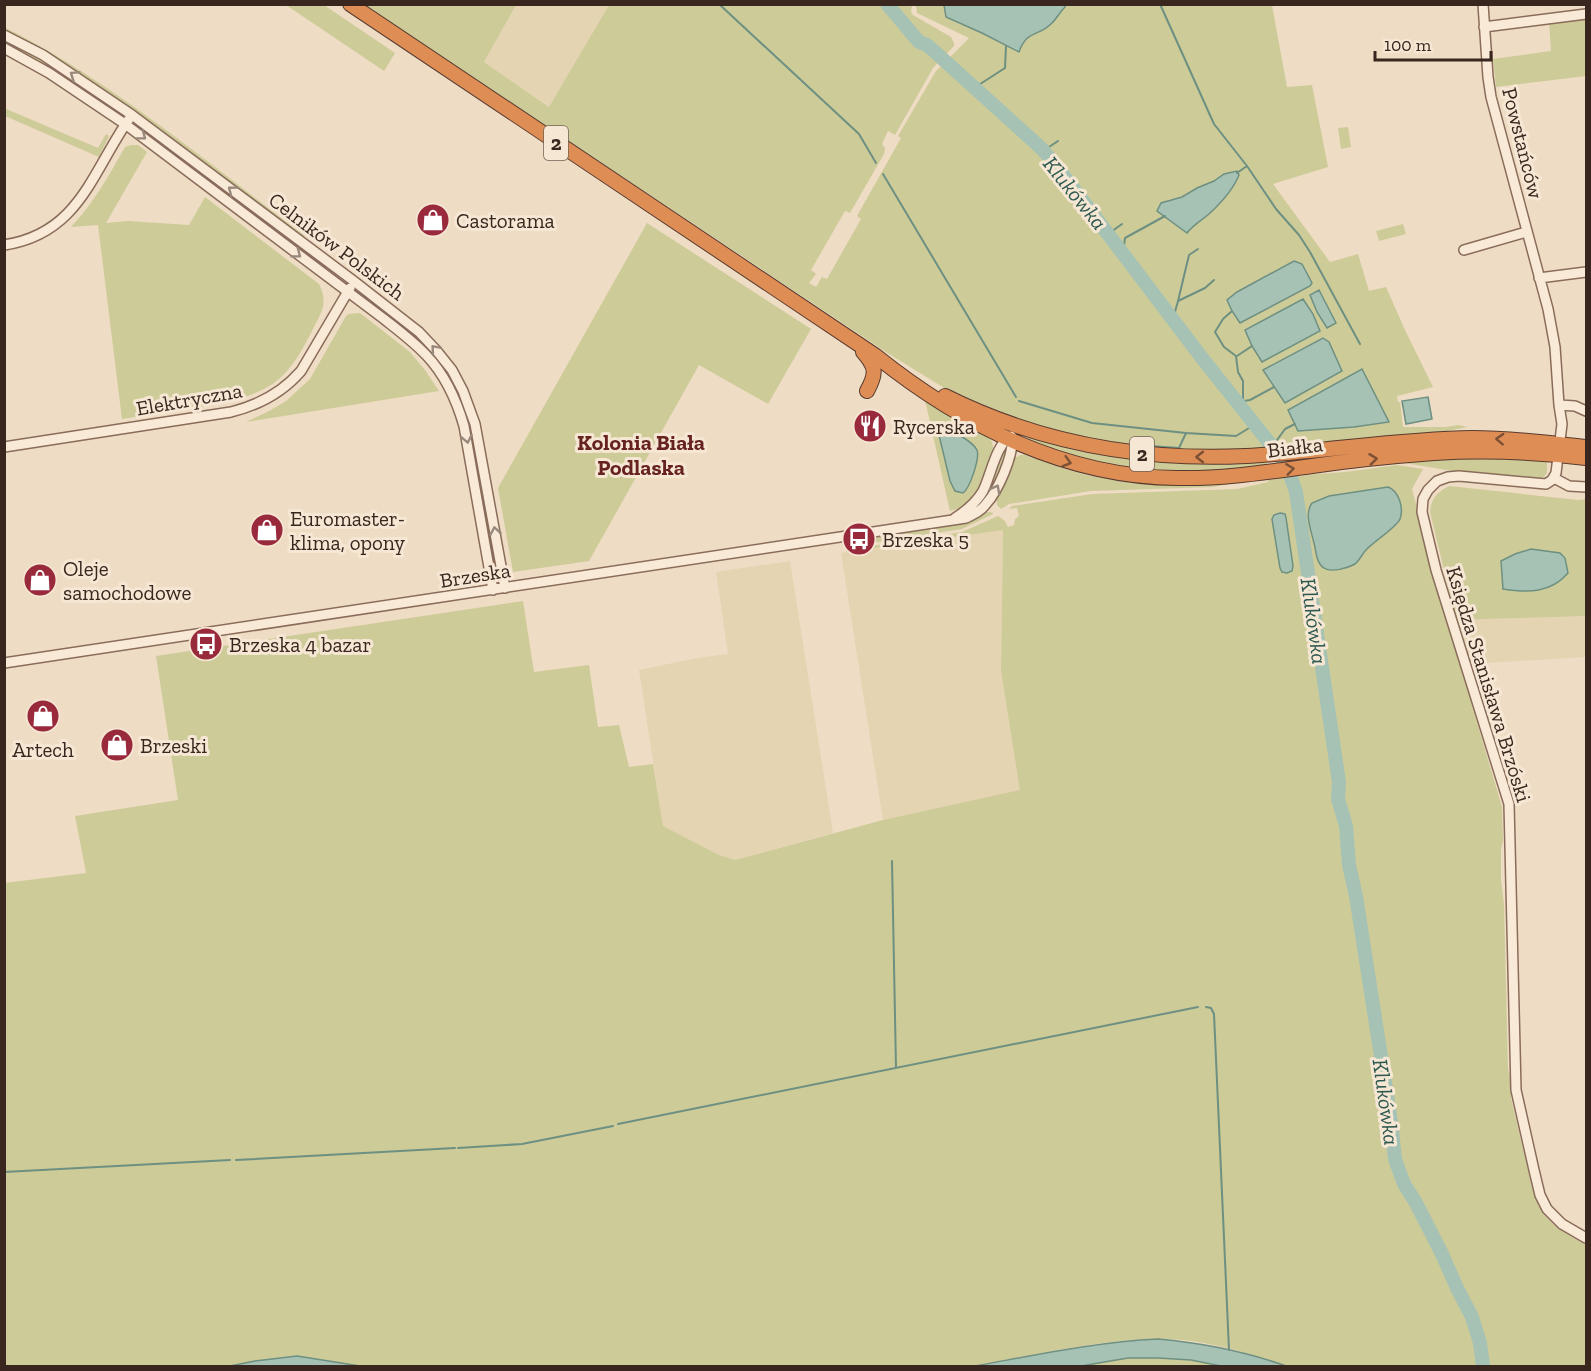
<svg xmlns="http://www.w3.org/2000/svg" width="1591" height="1371" viewBox="0 0 1591 1371" font-family="'Zilla Slab',serif">
<rect width="100%" height="100%" fill="#efdcc4"/>
<!-- farmland -->
<path fill="#e4d4b2" d="M516,5H609L550,107L484,62Z
M1003,529L1001,671L1021,791L883,820L841,553Z
M790,561L833,833L735,860L731,859L719,855L663,826L639,670L697,658L728,654L716,572Z
M1586,616V657L1469,664L1456,620Z"/>
<!-- green -->
<path fill="#cdcb98" fill-rule="evenodd" d="M286,5H324L395,53L384,71Z
M365,5H516L484,62L549,107L609,5H912L911,12L913,15L951,37L954,43V46L933,68L895,135L888,131L882,144L885,148L884,154L850,213L845,211L811,270L816,274L809,283L816,287L822,277L827,279L861,219L857,216L901,138L898,136L936,71L969,38L917,13L916,5H944L946,17L982,33L1022,44C1029,34 1043,32 1052,23C1056,18 1060,12 1065,7V5H1272L1287,87L1312,85L1328,167L1273,184L1330,262L1358,254L1369,291L1386,287L1405,330L1433,387L1397,396L1398,402H1400L1403,427H1446L1458,425L1468,427L1431,434L1276,446L1256,448V450L1216,453L1106,445L1009,419L954,394L889,354ZM1219,177L1229,193L1209,214L1192,226L1187,233L1167,200L1182,197L1197,188L1215,181Z
M1586,16V76L1496,87L1493,59L1551,51L1549,21Z
M4,27C113,82 208,163 305,236H300L141,116L49,53L5,31Z
M4,40L51,65L113,106L111,110L35,59L5,43Z
M4,108L98,148L106,134L109,136L99,157L5,116Z
M1348,127L1351,147L1341,149L1338,128Z
M131,145H138L147,152L106,223L128,221L189,225L205,197L319,284C329,304 321,313 312,331C302,350 292,370 274,383C249,400 216,404 186,409C165,412 144,416 122,419L98,225L71,227C94,203 109,175 125,147Z
M647,223L811,329L768,404L699,365L589,561L513,572L498,488Z
M1403,224L1406,234L1379,241L1376,231Z
M360,313L410,352L425,370L439,391L246,422L271,410L286,401L310,379L346,316L349,314Z
M925,400L988,437L992,442L994,453L981,487L965,507L950,511Z
M1021,438H1031L1080,451L1140,461L1190,464L1267,462V469L1211,474L1107,468Z
M1005,447L1008,449L997,480L986,498L987,491Z
M1020,455H1025C1047,463 1069,471 1092,476C1141,487 1191,486 1241,482L1213,487L1091,491L1009,504L1001,509L997,505L996,495L1012,460Z
M1465,455L1538,456L1547,463V473L1544,477L1537,480L1458,472L1399,462L1339,469L1417,458Z
M1397,465L1423,469L1412,489L1460,665L1502,807L1503,841L1501,849V880L1504,904L1508,1069L1511,1082V1098L1533,1191C1545,1223 1558,1229 1586,1245V1366H1286C1245,1352 1201,1338 1157,1339C1095,1340 1035,1355 975,1366H360L297,1356L255,1361L230,1366H5L4,883L86,873L75,816L178,800L156,656L523,601L534,672L589,665L598,727L619,725L629,767L653,764L663,826L719,855L735,860L883,820L1020,790L1001,671L1003,530L846,552V550L962,532L998,516L1005,521L1008,527L1014,525L1015,519L1019,516L1017,508L1009,509L1012,506L1092,494L1237,489L1268,482V480L1316,474L1345,472Z
M1449,486L1578,500L1586,499V616L1456,620L1430,512C1431,499 1437,492 1449,486Z
M990,512L993,513V514L962,529L846,547V544L849,541L957,525L983,513Z
M1128,1358C1159,1357 1190,1358 1221,1366H1081Z"/>
<!-- water -->
<path fill="#a6c2b5" stroke="#6d9082" stroke-width="1.5" d="M1065,5V7C1060,12 1057,18 1052,23C1039,37 1027,29 1019,52L982,33L946,17L944,5Z
M1237,171L1239,175C1233,190 1222,202 1209,214C1202,220 1193,225 1187,233L1157,211L1161,203L1182,197L1197,188L1214,181L1224,174Z
M1294,261L1302,264L1312,283L1310,286L1240,323L1232,311L1227,300L1237,292Z
M1319,290L1336,323L1327,328L1317,312L1310,295Z
M1303,299L1313,314L1320,331L1262,362L1252,346L1245,330Z
M1323,338L1329,342L1342,371L1285,403L1263,370Z
M1362,369L1389,422L1354,427L1298,431L1288,410Z
M1428,397L1432,419L1406,424L1402,401Z
M941,428C950,428 973,442 977,450C980,458 970,488 963,493L955,491L950,481L939,435Z
M1388,487C1399,491 1404,508 1400,519C1397,527 1373,542 1366,550C1362,554 1360,560 1355,564C1348,568 1331,573 1324,568C1316,563 1316,550 1314,543C1311,530 1304,514 1312,503L1329,496Z
M1280,513L1285,514L1286,518L1293,566L1292,571L1287,573L1282,572L1280,568L1272,519L1274,515Z
M1531,549L1560,553L1565,558L1568,573C1551,593 1528,593 1503,589L1501,561L1515,554Z
M1158,1339C1203,1343 1244,1351 1286,1366H1221L1191,1360L1158,1358H1128L1081,1366H975C1036,1355 1096,1342 1158,1339Z
M297,1356L360,1366H230L255,1361Z"/>
<g fill="none" stroke-linecap="round" stroke-linejoin="round">
<!-- stream -->
<path stroke="#6d9082" stroke-width="2" d="M719,4L859,134L876,163
M1160,4L1214,124L1247,166L1276,209L1299,235L1310,252L1360,344
M974,88L1005,68L1006,46
M1043,151L1058,141
M1237,173L1247,166
M883,174L1016,397
M1109,235L1115,229L1122,224
M1123,253L1125,238L1165,216
M1178,301L1205,288L1214,280
M1232,311L1223,319L1215,332L1224,347L1236,356L1238,372L1243,381V401L1239,405
M1173,319L1178,301L1189,255L1198,249
M1237,356L1252,346
M1019,401L1092,423L1186,433L1236,436L1254,425
M1244,401L1250,400L1274,387
M1149,446L1179,448L1186,433
M1272,447L1285,429L1295,424
M892,861L896,1068
M1206,1007L1211,1008L1214,1014L1229,1350
M618,1124L1198,1007
M458,1148L522,1144L613,1126
M236,1160L455,1148
M4,1172L230,1160"/>
<!-- river -->
<path stroke="#a6c2b5" stroke-width="14" d="M887,4L919,42L927,45L935,52L1041,148L1055,164L1202,358L1286,464L1296,492L1339,782L1338,799L1346,826L1349,865L1356,896L1391,1121L1395,1159L1404,1184L1416,1203L1442,1254L1457,1288L1472,1317L1480,1343L1483,1366"/>
<defs>
<path id="minor" d="M1483,4L1488,77L1491,97L1548,309L1555,347L1559,405L1562,424L1556,473L1552,480L1546,484L1459,476L1448,477L1437,481L1428,490L1423,499L1422,512L1436,570L1509,804L1516,1090L1534,1170L1540,1195L1547,1209L1562,1224L1586,1238
M1484,27L1586,14
M4,35L43,55L132,115L355,282L419,332L436,350L452,370L463,391L475,424L505,588
M4,48L49,73L125,124L384,319C399,331 414,342 427,356C445,375 457,402 464,426L493,590
M4,245C79,234 92,172 129,119
M1464,250L1526,232
M1539,278L1586,272
M1559,405L1575,406L1586,411
M4,447L231,412C259,405 282,393 301,371L350,288
M1554,478L1569,486L1586,487
M955,518C966,511 976,503 983,491C991,475 996,444 1011,436
M4,663L966,518C974,514 981,511 986,504C998,491 1014,455 1012,437"/>
<path id="highway" d="M350,4L876,356C962,425 1065,477 1177,478C1223,479 1267,472 1312,466C1353,460 1394,456 1434,453C1485,450 1536,452 1586,458
M863,352C876,367 877,373 867,391
M945,396C1039,443 1142,461 1246,456C1322,452 1397,439 1473,438C1511,438 1549,443 1586,447"/>
</defs>
<!-- minor casing -->
<use href="#minor" stroke="#8a6c5a" stroke-width="12"/>
<!-- highway casing -->
<use href="#highway" stroke="#573b2f" stroke-width="16"/>
<!-- minor -->
<use href="#minor" stroke="#f9ead8" stroke-width="9"/>
<!-- highway -->
<use href="#highway" stroke="#de8d55" stroke-width="14"/>
</g>
<!-- one-way arrows -->
<defs><path id="oneway-chevron" d="M-2-3.5L2.5 0L-2 3.5" fill="none" stroke-width="1.6" stroke-linecap="round" stroke-linejoin="round" transform="scale(1.5)"/></defs>
<g stroke="#99887c">
<use href="#oneway-chevron" transform="translate(74 75) rotate(-146)"/>
<use href="#oneway-chevron" transform="translate(142 136) rotate(37)"/>
<use href="#oneway-chevron" transform="translate(232 190) rotate(-143)"/>
<use href="#oneway-chevron" transform="translate(297 254) rotate(37)"/>
<use href="#oneway-chevron" transform="translate(435 349) rotate(-131)"/>
<use href="#oneway-chevron" transform="translate(467 439) rotate(79)"/>
<use href="#oneway-chevron" transform="translate(996 489) rotate(-62)"/>
<use href="#oneway-chevron" transform="translate(495 531) rotate(-100)"/>
</g>
<g stroke="#7b5035">
<use href="#oneway-chevron" transform="translate(1500 439) rotate(-177)"/>
<use href="#oneway-chevron" transform="translate(1200 457) rotate(-180)"/>
<use href="#oneway-chevron" transform="translate(1373 459) rotate(-7)"/>
<use href="#oneway-chevron" transform="translate(1067 462) rotate(16)"/>
<use href="#oneway-chevron" transform="translate(1290 469) rotate(-8)"/>
</g>
<!-- icons -->
<defs>
<symbol id="shop-disc" viewBox="-11 -11 22 22"><circle r="9.5" fill="#992a3c" stroke="#f6e7d4"/><path d="M-5-2.5h2.3a2.7 3.5 0 0 1 5.4 0H5L5.5 6h-11ZM-1.5-2.5h3a1.5 2.3 0 0 0-3 0Z" fill="#fff"/></symbol>
<symbol id="restaurant-disc" viewBox="-11 -11 22 22"><circle r="9.5" fill="#992a3c" stroke="#f6e7d4"/><path d="M-5-6h1v4h1v-4h1v4h1v-4h1v5L-1.5 .5V6h-2V.5L-5-1ZM5-6V6H3V1.5H1.5Q1.5-4 5-6Z" fill="#fff"/></symbol>
<symbol id="bus-disc" viewBox="-11 -11 22 22"><circle r="9.5" fill="#992a3c" stroke="#f6e7d4"/><path d="M-5-6H5V4H4V6H2V4H-2V6H-4V4H-5ZM-3.5-4V0h7V-4ZM-3.5 1.2v1.5H-2V1.2ZM2 1.2v1.5H3.5V1.2Z" fill="#fff"/></symbol>
</defs>
<g fill-rule="evenodd">
<use href="#shop-disc" x="414" y="201" width="38" height="38"/>
<use href="#restaurant-disc" x="851" y="407" width="38" height="38"/>
<use href="#shop-disc" x="248" y="511" width="38" height="38"/>
<use href="#bus-disc" x="840" y="520" width="38" height="38"/>
<use href="#shop-disc" x="21" y="561" width="38" height="38"/>
<use href="#bus-disc" x="187" y="625" width="38" height="38"/>
<use href="#shop-disc" x="24" y="697" width="38" height="38"/>
<use href="#shop-disc" x="98" y="726" width="38" height="38"/>
</g>
<g text-anchor="middle" dominant-baseline="central" stroke-width="6" stroke-linejoin="round" paint-order="stroke">
<!-- shield labels -->
<g fill="#f6e7d4" stroke="#726155" stroke-width="1.5">
<rect x="544" y="126" width="24" height="34" rx="4.5"/>
<rect x="1130" y="437" width="24" height="34" rx="4.5"/>
</g>
<g font-size="20" font-weight="bold" fill="#39271f">
<text x="556" y="143">2</text>
<text x="1142" y="454">2</text>
</g>
<!-- street labels -->
<g font-size="21" fill="#39271f" stroke="#f6e7d4">
<text transform="translate(1523 143) rotate(76)">Powstańców</text>
<text transform="translate(337 246) rotate(37)">Celników Polskich</text>
<text transform="translate(189 399) rotate(-10)">Elektryczna</text>
<text transform="translate(1295 447) rotate(-7)">Białka</text>
<text transform="translate(475 575) rotate(-9)">Brzeska</text>
<text transform="translate(1489 684) rotate(73)">Księdza Stanisława Brzóski</text>
</g>
<!-- poi labels -->
<g font-size="21" fill="#39271f" stroke="#f6e7d4" text-anchor="start">
<text x="456" y="220">Castorama</text>
<text x="893" y="426">Rycerska</text>
<text x="290" y="518">Euromaster-<tspan x="290" dy="24">klima, opony</tspan></text>
<text x="882" y="539">Brzeska 5</text>
<text x="63" y="568">Oleje<tspan x="63" dy="24">samochodowe</tspan></text>
<text x="229" y="644">Brzeska 4 bazar</text>
<text x="140" y="745">Brzeski</text>
<text x="43" y="749" text-anchor="middle">Artech</text>
</g>
<!-- water labels -->
<g font-size="22" font-style="italic" fill="#2e5950" stroke="#f6e7d4">
<text transform="translate(1075 193) rotate(51)">Klukówka</text>
<text transform="translate(1314 621) rotate(82)">Klukówka</text>
<text transform="translate(1386 1102) rotate(82)">Klukówka</text>
</g>
<!-- neighbourhood labels -->
<g font-size="22" font-weight="bold" fill="#66221e" stroke="#f6e7d4">
<text x="641" y="442">Kolonia Biała<tspan x="641" dy="25">Podlaska</tspan></text>
</g>
</g>
<!-- border -->
<rect width="1591" height="1371" fill="none" stroke="#39271f" stroke-width="12"/>
<!-- scale -->
<path d="M1375 51v9h116v-9" fill="none" stroke="#39271f" stroke-width="3"/>
<text x="1384" y="51" font-size="18" fill="#39271f" stroke="#f6e7d4" stroke-width="4.5" paint-order="stroke">100 m</text>
</svg>
